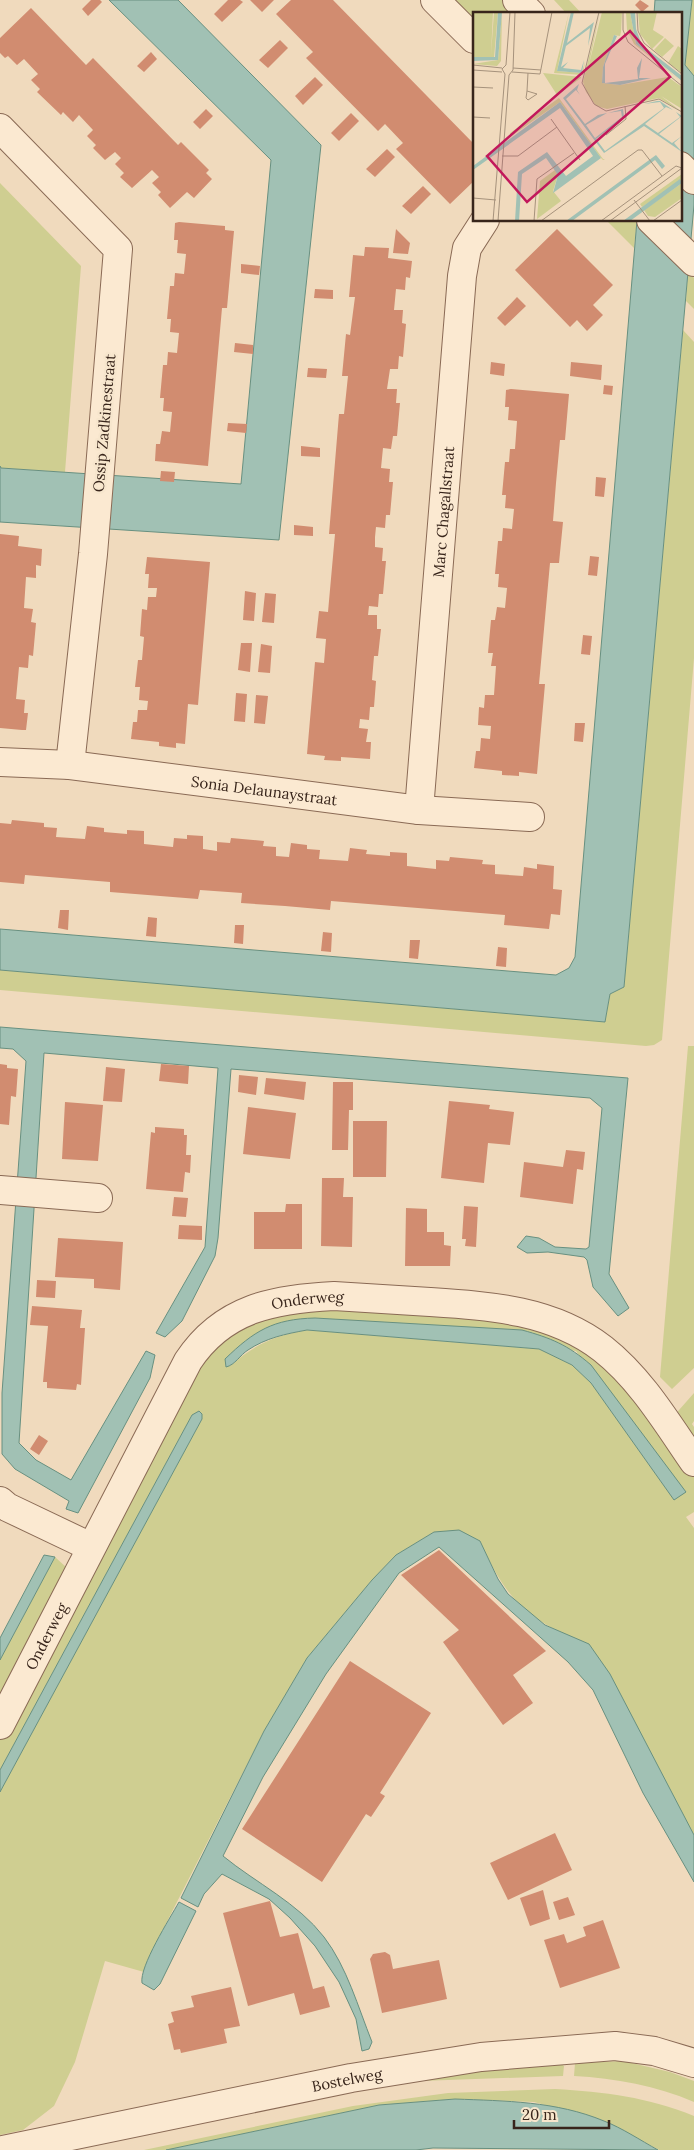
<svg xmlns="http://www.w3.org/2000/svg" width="694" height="2150" viewBox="0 0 694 2150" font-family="Lora,serif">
<rect width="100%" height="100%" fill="#f0dabd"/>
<!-- green -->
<path fill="#cfce91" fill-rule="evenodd" d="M453,0H505L518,14H474V21Z
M554,0H569L582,14H567Z
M692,0H694V76L685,65Z
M0,183L81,266L65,472L1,468L0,466Z
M606,220H637L634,248Z
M688,271L694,278V309L686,301Z
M683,330L694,342V658L662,1040L654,1045L646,1046L0,990V970L605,1022L610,994L624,987Z
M688,1046H694V1368L672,1389L660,1377Z
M286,1308L436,1311L553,1331L612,1370L694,1477V1512L686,1517L694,1528V1835L564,1634C517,1612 501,1587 480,1541L434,1532L396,1555L372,1580L307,1658L264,1731L150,1955L144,1972L105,1961L75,2062L54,2106L23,2130L0,2135V1792L202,1419L192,1415L0,1770V1738L198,1365L221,1339ZM315,1318L576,1351L674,1500L591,1383L572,1365L539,1349L307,1330C274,1336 255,1344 230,1366L225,1359Z
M694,1393V1421L692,1424L694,1427V1449L672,1418Z
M55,1557L67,1568L0,1699V1660Z
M623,2061L670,2072L694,2081V2102C657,2086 615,2078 574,2076L575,2063Z
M561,2063L564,2066L563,2076L420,2081L478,2071Z
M555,2089C604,2092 648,2097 694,2116V2150H659L604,2121L534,2102L455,2099L379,2105L166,2150H144L353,2106L448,2093Z"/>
<!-- water -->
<path fill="#a1c1b4" stroke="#689080" d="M109,0H178L321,145L279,540L0,522V466L1,468L241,484L271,160Z
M655,0H692L685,65L694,76V205L624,987L610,994L605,1022L0,970V929L556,975L569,968L575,957L637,220H680V14H654Z
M0,1027L628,1078L609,1274L629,1308L618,1316L593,1287L587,1260L584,1257L548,1252L527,1253L517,1247L526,1236L539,1238L555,1247L586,1249L589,1247L602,1108L590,1098L231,1069L218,1238L215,1256L182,1321L165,1337L156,1333L205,1247L218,1068L44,1053L19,1443L36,1460L71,1480L146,1351L155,1355L150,1378L78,1513L66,1509L69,1501L15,1469L2,1454V1393L26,1061L13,1049L0,1048Z
M315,1318L522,1330C551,1338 568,1345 591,1365L686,1492L674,1500L591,1383L572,1365L539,1349L307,1330C285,1334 266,1338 248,1350C240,1355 235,1365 226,1367L225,1359C254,1331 273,1319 315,1318Z
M199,1411L202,1414V1419L0,1792V1770L192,1415Z
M459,1530L480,1541L498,1579L508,1594L545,1625L589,1644L610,1674L694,1835V1882L643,1793L593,1690L568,1662L439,1547L399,1573L326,1674L263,1777L223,1856C256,1883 298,1903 324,1937C347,1967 358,2007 372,2042L369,2049L362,2051L356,2019L339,1982L315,1946L290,1918L269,1899L222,1874L204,1894L198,1907L181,1898L264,1731L307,1658L372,1580L396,1555L434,1532Z
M44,1555L55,1557L0,1660V1638Z
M179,1902L196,1911L160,1984L154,1990L142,1983C139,1967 170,1918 179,1902Z
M455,2099C505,2101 556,2101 604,2121C622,2128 640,2140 658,2150L433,2148L416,2150H166L379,2105Z"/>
<!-- building -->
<path fill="#d18c70" d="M91,0H100L102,2L88,16L82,9Z
M228,0H240L243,2L222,22L214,14Z
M250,0H274L262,12Z
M291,0H333L474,144V181L450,204L396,149L403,143L385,124L378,131L306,58L313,52L276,14Z
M640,0L649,6L642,12L635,5Z
M31,8L86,65L93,58L178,145L181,142L209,170L206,173L212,179L194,198L187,192L170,208L158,195L161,192L152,183L159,177L152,170L132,188L120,177L124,173L115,164L121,158L115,152L105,160L93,148L96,145L87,136L93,130L79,115L73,122L63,112L61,115L37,92L40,89L31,80L38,74L24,59L17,65L8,56L5,58L0,53V38Z
M280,40L288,48L268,68L259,60Z
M151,52L157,59L144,72L137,66Z
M315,77L323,85L303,105L295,96Z
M206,109L213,116L200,129L193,122Z
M351,113L359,121L339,141L331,133Z
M387,149L395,157L375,177L366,169Z
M423,186L431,194L411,214L402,206Z
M179,222L225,226V230L234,231L227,308H222L208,466L155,461L156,444H160L162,431L170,432L172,412L163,411L164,398H160L163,365H167L168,352L177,353L179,333L170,332L171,319H167L170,286H174L175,273L184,274L186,254L177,253L178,240H174L175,223Z
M396,229L410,243L408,254L393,253Z
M557,229L613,285L593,305L603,315L587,331L577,320L570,327L515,270Z
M365,247L389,248L388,258L412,261L410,278L406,277L405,290L396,289L394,310H403L402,323L406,324L403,357L399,356L398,369H390L387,389H397L396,403H400L397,436H393L391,449L383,448L381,468L390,469L389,482H393L390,515H386L385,528L376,527L375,537V547L383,548L382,561H386L383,594H379L378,607L369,606L368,615H377V629H381L378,656H374L372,680L376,681L374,707H370L369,720L360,719L359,728L368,729L366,742H371L370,759L341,757V761L324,760L325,756L307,754L315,662L324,663L326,639L316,638L319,611L328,612L335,534H329L339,414H344L348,376H342L346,334L350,335L355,297H349L353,255L364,256Z
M241,264L260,266L259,275L241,273Z
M315,289L333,290V299L314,298Z
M517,297L526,306L505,326L497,318Z
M235,343L253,345V354L234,352Z
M491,362L505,364L504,376L490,374Z
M571,362L602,365L601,380L570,376Z
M308,368L327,369L326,378L307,377Z
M604,385L613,386L612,395L603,394Z
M511,389L569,394L565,440H560L556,483L553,521L563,522L559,563H550L539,684H545L537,774L519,772V776L502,775V771L474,768L476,751H480L481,738L490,739L491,726L478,725L479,707L484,708L485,695H494L496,666H491L493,653H488L491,620H495L497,607L505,608L507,588L498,587L499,574H495L498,541H502L503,528L512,529L514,509L505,508L506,495H502L505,462H509L510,449H515L517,421L508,420L509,407H505L506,390Z
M228,423L247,424L246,433L227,431Z
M301,446L320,448V457L301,456Z
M161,471L175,472L174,482L160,481Z
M596,477L606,478L604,497L595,496Z
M294,525L313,527V536L294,535Z
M0,534L19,536L18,546L42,549L41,566L36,565V578L26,577L24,608L33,609L31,622L36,623L33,656L29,655L28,668L19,667L16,699L25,700L24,713H28L26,730H22L0,728Z
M590,556L599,557L597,576L588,575Z
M147,557L210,562L198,705L188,704L185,744L176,743V748L159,746V742L131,739L133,722H137L138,710H147L148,701L139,700L140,687H135L138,660H142L144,637L140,636L142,609L147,610L148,597H156L157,588H148L149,574H145Z
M245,591L256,593L254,621L243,620Z
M265,593L276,594L274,623L262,622Z
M583,635L592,636L590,655L581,654Z
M241,643H252L250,672L238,670Z
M261,644L272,646L270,673L258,672Z
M236,693L247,694L245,722L234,721Z
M256,695L268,696L265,724L254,723Z
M575,723H585L583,742L574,741Z
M12,820L44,823V827L57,828L56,837L71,838L85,839L87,826L104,828V832L127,834V830L144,831V844L173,847L174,838L187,839V835L203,836V849L217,851V842L230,843L231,838L264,841L263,846L276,847V856L289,857L291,843L307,845V849L320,850L319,859L334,860L348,861L350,848L367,850L366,854L390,856V852L407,853V866L436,869V860L449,861L450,857L483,860L482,864L495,865V874L523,876L524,867L537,869V864L554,866L553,889L562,890L560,915L551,914L549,929L504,925L505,915L331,901L330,910L285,906L241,903L242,893L200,890L198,899L110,892V882L25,875L24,884L0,882V823L11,824Z
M60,910H69L68,930L58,928Z
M148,917L157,918L156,937L146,936Z
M235,925H244L243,944L234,943Z
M323,932L332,933L331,952L321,951Z
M410,940H420L418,959L409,958Z
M498,947L507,948L506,967L496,966Z
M0,1064L7,1065V1068L18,1069L16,1097L11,1096L9,1125L0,1124Z
M161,1064L189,1066L188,1084L159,1081Z
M106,1067L125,1069L122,1102L103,1101Z
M239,1075L258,1077L256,1095L238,1092Z
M266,1078L306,1082L304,1100L264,1094Z
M333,1082H353V1110H349L348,1150H332Z
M449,1101L490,1105L489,1109L514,1112L510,1145L488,1143L484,1183L441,1178Z
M65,1102L103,1105L98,1161L62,1159Z
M248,1107L296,1113L290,1159L243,1154Z
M353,1121H387L386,1177H353Z
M155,1127L184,1129V1135H187L186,1155H191L190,1173L185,1172L183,1192L146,1189L151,1132L155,1133Z
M566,1150L585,1152L583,1170L577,1169L573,1204L520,1197L524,1162L563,1167Z
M322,1178H344L343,1197H353L352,1247L321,1246Z
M174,1197L188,1198L186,1217L172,1216Z
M286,1204H302V1249H254V1212H285Z
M464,1206L478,1207L476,1247L465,1246L466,1239H462Z
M406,1208L427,1209V1232H444V1245L451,1246L450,1266H405Z
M179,1225L202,1226V1240L178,1239Z
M58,1238L123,1242L120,1290L94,1288V1279L55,1277Z
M37,1280L56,1281L55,1298L36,1297Z
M32,1306L82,1310L80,1328H85L81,1385L77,1384L76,1390L47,1388V1382H43L48,1326L30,1325Z
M39,1435L48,1441L39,1455L30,1449Z
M439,1550L546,1651L513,1675L533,1703L503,1725L443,1642L459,1630L401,1575Z
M350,1661L431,1713L380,1793L385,1796L371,1817L366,1814L322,1882L242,1829Z
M555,1833L572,1870L508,1900L490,1863Z
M543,1890L550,1919L530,1926L520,1898Z
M568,1897L575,1915L559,1920L553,1902Z
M270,1901L280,1937L298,1933L313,1989L324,1986L330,2007L300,2015L294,1993L248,2006L223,1913Z
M603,1920L620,1968L560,1988L544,1940L564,1934L567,1943L586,1936L583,1927Z
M385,1952L390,1955L393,1969L439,1960L447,1999L382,2013L370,1959L373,1954Z
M231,1987L240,2026L224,2029L227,2043L181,2053L180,2049L174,2050L168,2024L174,2022L171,2012L194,2007L191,1996Z"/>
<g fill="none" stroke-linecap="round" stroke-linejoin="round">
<defs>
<g id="minor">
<path d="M435,0L474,39"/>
<path d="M517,0L531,14"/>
<path d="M0,128L118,249L93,554L70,765"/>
<path d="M680,166L694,180"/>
<path d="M651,220L694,262"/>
<path id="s1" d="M0,762L70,765L419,810L530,817"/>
<path id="s2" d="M419,810L462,276L467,248L485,220"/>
<path d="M0,1190L98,1198"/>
<path d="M0,1501L7,1507L91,1547"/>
<path id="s3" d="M0,1725L188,1361C223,1308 274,1299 334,1296C366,1298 398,1300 430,1302C491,1306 553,1310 603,1349C641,1379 667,1423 694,1462"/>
<path id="s4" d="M3,2150L351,2078L481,2057L615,2046L654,2051L694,2063"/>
</g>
</defs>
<!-- minor casing -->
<use href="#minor" stroke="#8a6a55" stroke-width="30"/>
<!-- minor -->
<use href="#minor" stroke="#fbe9d1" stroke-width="28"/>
</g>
<g text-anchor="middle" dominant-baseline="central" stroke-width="5" stroke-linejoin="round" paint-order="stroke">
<!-- street labels -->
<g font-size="15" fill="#38251b" stroke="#f7e6cd">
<text transform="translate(104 423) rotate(-85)">Ossip Zadkinestraat</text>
<text stroke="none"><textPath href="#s2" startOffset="299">Marc Chagallstraat</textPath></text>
<text stroke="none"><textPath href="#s1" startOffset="266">Sonia Delaunaystraat</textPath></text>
<text stroke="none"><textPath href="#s3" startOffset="550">Onderweg</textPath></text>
<text stroke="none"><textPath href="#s3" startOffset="100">Onderweg</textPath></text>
<text stroke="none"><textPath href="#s4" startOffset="351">Bostelweg</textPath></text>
</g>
</g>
<!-- overview -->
<g transform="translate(473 12)">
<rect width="209" height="209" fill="#f0dabd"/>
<path d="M0,0H20L18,43L21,0H25L21,46L0,45ZM29,0L28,49L24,54L0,52L25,48ZM96,0L84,59L109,61L112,49L110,63L81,61ZM127,0L115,56L129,0H149L148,20L147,24L141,23L130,55L129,71L147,73L195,65L209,75V97L188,84L209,100L186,86L134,97L123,94L113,80L110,70ZM153,0H157L163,32L209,70L161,32L154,18ZM165,0H184L180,18L191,25L179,37L167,22ZM192,26L201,34L189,45L181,38ZM205,34L209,37V61L195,51ZM70,61L108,65V66L84,83ZM86,86L130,147H132L130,148L128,146L87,90L37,125V121ZM82,158L85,163L80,179L88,189L64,207L67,169ZM209,162V169L169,195L167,192ZM209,171V186L182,205L175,204L171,198Z" fill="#cfce91"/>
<path d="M25,0H29L25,48L0,49V45H22ZM98,0H101L94,31L121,10L115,34L117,16L93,34L88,55L95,50L90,56L108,58L111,48L109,61L84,59ZM157,0H162L163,17L169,33L209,64V69L163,32ZM141,23L144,24L132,52V71L165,67L164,56L169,46L166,66H178L147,73L129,71L130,55ZM106,72L104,78L107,83L103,78L93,87L112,112L125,103L134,101L113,113L122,126L149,105L148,99L135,101L150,97L151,105L123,127L132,139L191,96L187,90L171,92L184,89H187L200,98L193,95L172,112L185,121L207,105L203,100L209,104L186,122L199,131L209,124L201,131L209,140L171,114L131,141L90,86ZM87,90L128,146L80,181L85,163L73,146L49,162L46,209H42L45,160L74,140L93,164L120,144L87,96L0,158V154ZM183,143L192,154L189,157L182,148L99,209H93ZM207,167L209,171L157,209H150Z" fill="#a1c1b4"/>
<path fill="none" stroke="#a6927c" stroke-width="1" d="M126,0L109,71L121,92L133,99L186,87L209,100M150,0V18L155,30L209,74M164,0L165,19L171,31L209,62M0,53L29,56M40,56L68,58M0,58L29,60M39,60L67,62L79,0M0,75L20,76M54,79L64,82L55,88L53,86L54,79L55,61M0,105L17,106M78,107L107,148M133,123L153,107L152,94M29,144H45L84,115M0,186L23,188M161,188L177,209M20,209L32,62L29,57L33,53L37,0M25,209L36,63L40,58L42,0M61,209L64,167L101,141M68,209L165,138H169L189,164M128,209L203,154L209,156M137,209L209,156M180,209L209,188"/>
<path fill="#c2185b" fill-opacity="0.15" stroke="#c2185b" stroke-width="2.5" d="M157,19L197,65L54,190L14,144Z"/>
<rect width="209" height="209" fill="none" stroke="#38251b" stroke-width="2.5"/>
</g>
<!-- scale -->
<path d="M514 2120v8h95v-8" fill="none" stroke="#38251b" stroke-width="2.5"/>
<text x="522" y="2120" font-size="15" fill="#38251b" stroke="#f7e6cd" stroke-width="4" paint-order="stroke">20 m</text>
</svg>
